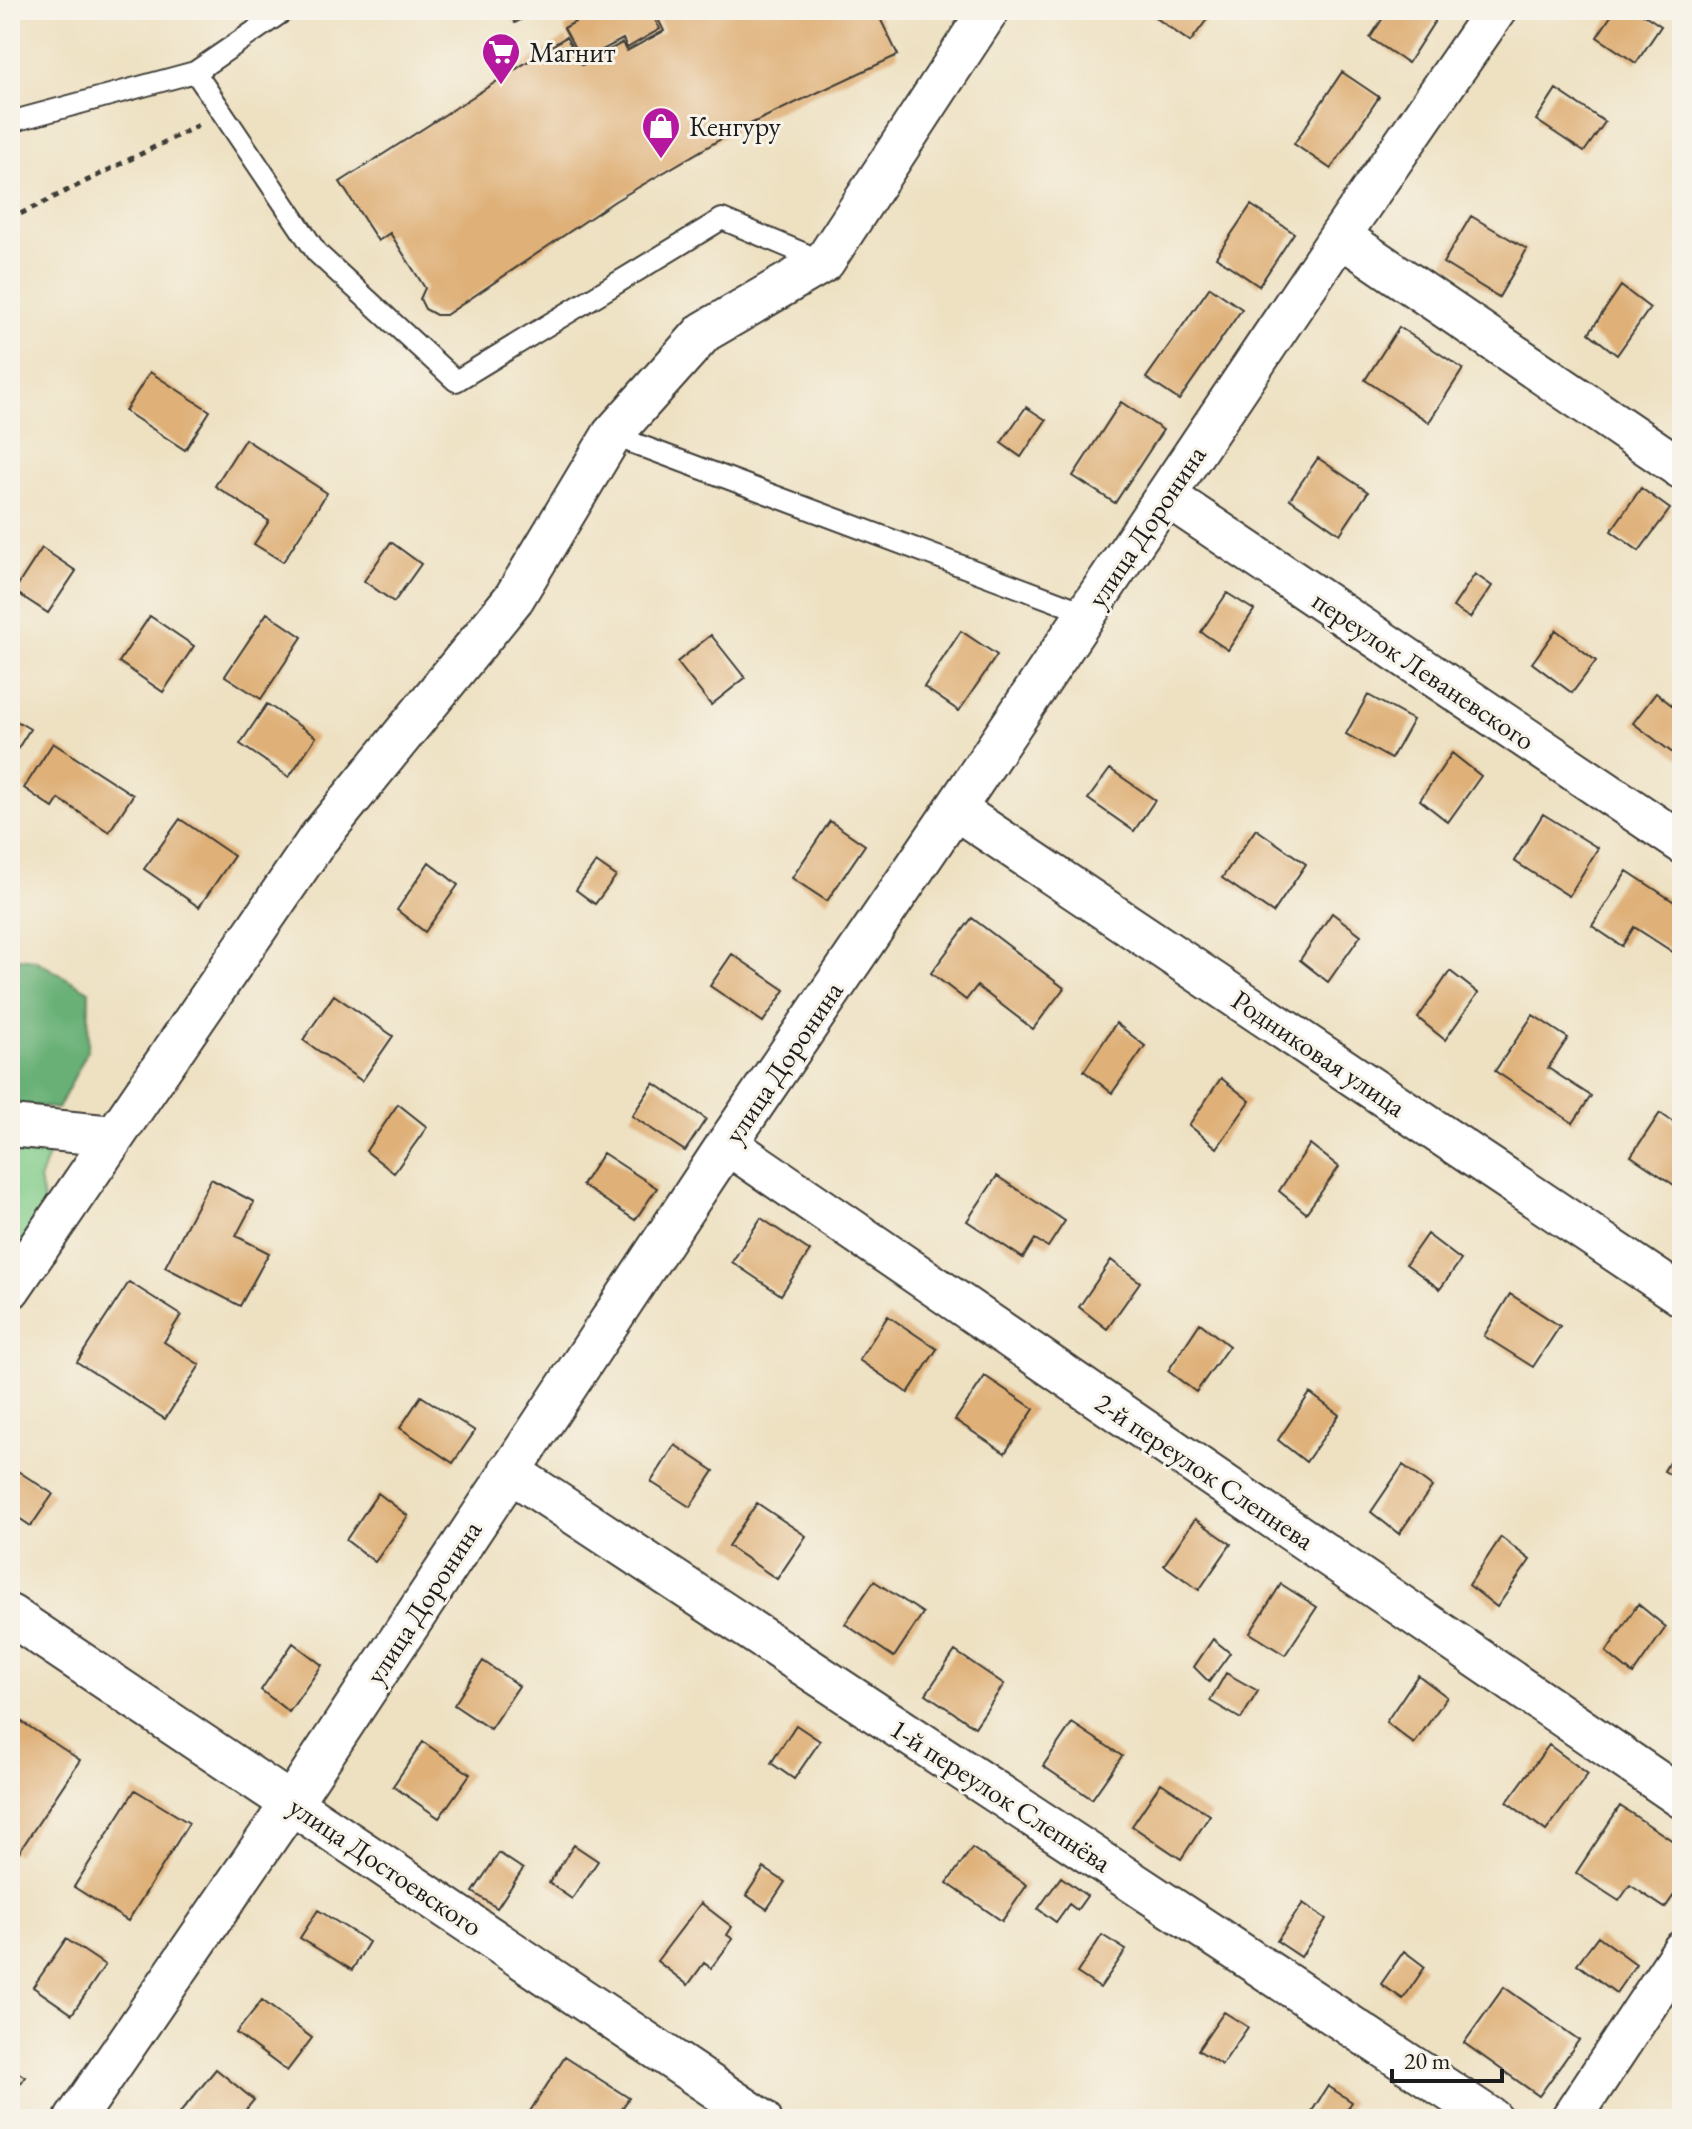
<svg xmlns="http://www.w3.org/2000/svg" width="1692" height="2129" viewBox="0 0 1692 2129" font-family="'EB Garamond',serif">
<rect width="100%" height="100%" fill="#f7f3e8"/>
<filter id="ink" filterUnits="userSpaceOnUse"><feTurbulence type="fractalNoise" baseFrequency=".0125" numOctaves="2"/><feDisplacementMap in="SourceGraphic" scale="16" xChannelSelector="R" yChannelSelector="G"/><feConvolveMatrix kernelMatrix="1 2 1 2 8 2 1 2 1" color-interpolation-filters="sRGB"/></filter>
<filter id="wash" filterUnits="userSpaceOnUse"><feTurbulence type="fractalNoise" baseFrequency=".006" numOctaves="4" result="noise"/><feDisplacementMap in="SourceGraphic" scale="32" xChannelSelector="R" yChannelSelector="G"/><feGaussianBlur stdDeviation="1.8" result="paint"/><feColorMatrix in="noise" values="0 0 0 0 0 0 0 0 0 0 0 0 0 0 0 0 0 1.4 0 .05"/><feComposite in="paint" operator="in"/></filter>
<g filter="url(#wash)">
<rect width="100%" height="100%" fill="#eee1c2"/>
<!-- green -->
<path fill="#81cc8a" stroke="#4e7453" stroke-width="2" d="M10,1144L51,1147L39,1180L46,1212L10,1264Z"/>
<!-- forest -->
<path fill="#68b076" stroke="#426649" stroke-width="2" d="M10,957L35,960L89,991L88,1050L58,1109L10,1103Z"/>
<g id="blocks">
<!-- building -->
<path fill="#dfb078" d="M508,10H539L515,23Z
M569,10H670L654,18L660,29L627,48L623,39L582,61L564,28L575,22Z
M677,10H819L821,13L828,10H876L898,55L733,132L615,201L446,315H436L425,309L420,299L425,288L390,233L378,241L340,182L566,37L582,65L622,43L627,51L664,31L658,19Z
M1145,10H1214L1190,42Z
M1388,10H1429L1438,16L1408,63L1370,38Z
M1615,10H1637L1661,26L1636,63L1597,37Z
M1342,72L1379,97L1331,169L1294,144Z
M1556,89L1605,122L1584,152L1536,120Z
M1251,205L1294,233L1259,286L1216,257Z
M1471,216L1527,249L1499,297L1443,263Z
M1621,286L1650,308L1617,355L1589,333Z
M1210,287L1242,309L1179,400L1146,378Z
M1399,327L1463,369L1429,422L1365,380Z
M150,372L210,411L185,450L125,411Z
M1121,402L1163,430L1115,503L1073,476Z
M1026,407L1046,420L1021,457L1001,443Z
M245,439L327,493L283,562L254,544L269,521L215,486Z
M1318,458L1368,492L1340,534L1290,499Z
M1641,488L1670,509L1639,551L1611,531Z
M391,542L421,564L394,602L364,581Z
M42,548L76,571L48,613L14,591Z
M1475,574L1492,586L1470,618L1453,607Z
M1227,593L1254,610L1228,650L1201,632Z
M267,613L302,637L261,699L225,676Z
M150,616L194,646L163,692L119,662Z
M1556,630L1596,661L1572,693L1532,663Z
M961,631L997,655L959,711L924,687Z
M711,635L745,678L711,705L677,662Z
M1656,693L1682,713V760L1633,723Z
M1368,695L1413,720L1391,759L1346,734Z
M267,704L316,737L289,777L240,744Z
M10,717L30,729L10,761Z
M53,743L133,795L109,832L59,799L53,808L24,788Z
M1452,753L1481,776L1448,822L1420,800Z
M1110,769L1155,800L1134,831L1088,799Z
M1543,814L1598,848L1569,896L1514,861Z
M180,819L234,856L199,907L144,869Z
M830,821L865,845L827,901L792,878Z
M1256,829L1306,864L1273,913L1222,878Z
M429,862L458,885L425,932L397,910Z
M596,862L616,876L595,904L576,890Z
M1627,871L1682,907V958L1634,927L1622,946L1592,926Z
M1332,913L1361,935L1328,982L1300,960Z
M972,918L1064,988L1033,1029L977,986L966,1000L931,973Z
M732,954L785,990L763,1022L710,986Z
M1450,971L1478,993L1445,1040L1418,1018Z
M334,995L393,1036L362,1081L303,1040Z
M1533,1015L1568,1038L1548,1068L1591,1096L1573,1123L1495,1071Z
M1116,1023L1145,1046L1112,1093L1084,1071Z
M1221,1078L1250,1101L1217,1148L1189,1125Z
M654,1083L706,1119L685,1151L632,1116Z
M398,1104L427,1127L394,1173L366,1151Z
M1660,1113L1682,1128L1680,1189L1631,1156Z
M1310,1144L1339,1167L1306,1213L1279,1191Z
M603,1153L657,1188L635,1220L582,1185Z
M997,1176L1065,1221L1048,1247L1035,1239L1023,1258L967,1221Z
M211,1179L254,1202L236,1236L269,1253L240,1306L165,1267Z
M761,1218L810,1251L781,1295L732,1262Z
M1427,1234L1461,1260L1440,1289L1406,1264Z
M1111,1260L1140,1282L1107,1329L1079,1307Z
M129,1282L181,1315L164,1342L200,1365L165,1419L77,1362Z
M1510,1294L1560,1326L1533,1367L1484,1336Z
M888,1316L937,1349L908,1393L859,1360Z
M1200,1323L1229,1346L1196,1392L1168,1371Z
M985,1376L1034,1409L1005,1453L955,1420Z
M1310,1393L1339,1415L1306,1462L1278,1440Z
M421,1396L475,1431L453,1463L400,1428Z
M1682,1441V1481L1664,1471Z
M675,1445L714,1471L690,1507L651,1482Z
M1403,1465L1432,1487L1399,1534L1371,1512Z
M10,1466L53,1494L31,1526L10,1512Z
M378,1493L408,1516L375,1562L346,1540Z
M757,1503L806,1536L777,1579L728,1546Z
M1195,1519L1231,1544L1199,1590L1164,1565Z
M1501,1537L1530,1560L1497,1607L1469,1585Z
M874,1581L923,1613L894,1657L845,1624Z
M1281,1584L1317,1607L1285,1655L1250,1633Z
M1638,1604L1666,1627L1633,1674L1606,1652Z
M1213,1639L1230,1653L1209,1682L1194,1667Z
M293,1643L322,1665L289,1712L261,1690Z
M955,1651L1004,1684L975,1727L926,1694Z
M483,1661L519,1686L490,1729L454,1705Z
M1226,1673L1258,1691L1241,1719L1210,1701Z
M1418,1675L1447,1697L1414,1744L1386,1722Z
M10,1714L80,1760L17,1855L10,1850Z
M1072,1723L1122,1756L1092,1799L1043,1766Z
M796,1725L820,1741L794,1779L771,1763Z
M423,1742L470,1774L439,1818L393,1786Z
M1549,1745L1588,1774L1546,1831L1507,1802Z
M1161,1783L1210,1815L1181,1859L1132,1826Z
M135,1790L189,1823L128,1921L74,1887Z
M1620,1806L1682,1847V1883L1665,1908L1630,1885L1619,1901L1576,1873Z
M574,1845L598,1861L572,1899L549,1883Z
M972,1848L1027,1885L1002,1921L947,1883Z
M499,1853L523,1869L497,1908L473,1892Z
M764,1868L785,1882L767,1909L746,1895Z
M1061,1877L1087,1896L1077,1910L1069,1904L1056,1922L1038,1909Z
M701,1903L732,1927L727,1935L733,1939L711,1968L704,1963L688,1985L657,1961Z
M1303,1903L1326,1919L1301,1957L1277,1941Z
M318,1910L369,1942L352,1970L300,1938Z
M1102,1935L1126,1950L1100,1988L1077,1973Z
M1598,1936L1636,1964L1616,1993L1577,1964Z
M66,1939L105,1965L72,2014L33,1987Z
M1404,1951L1425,1967L1403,1999L1381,1984Z
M1504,1987L1579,2040L1539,2096L1464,2043Z
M262,2000L312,2038L287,2071L236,2033Z
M1224,2012L1248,2027L1222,2065L1198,2050Z
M565,2057L629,2098L615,2119H525Z
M10,2067L25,2077L10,2099Z
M216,2069L254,2100L238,2119H175Z
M1328,2086L1352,2102L1341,2119H1307Z"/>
</g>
</g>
<g filter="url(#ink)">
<use href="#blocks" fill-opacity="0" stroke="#3c3a35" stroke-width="2"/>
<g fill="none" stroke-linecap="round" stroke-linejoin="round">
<defs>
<path id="lane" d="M195,72L317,253L456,381L722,219L824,262
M10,122L195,72L285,10
M612,435L1087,613"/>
<path id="street" d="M1340,236L1682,469
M1166,496L1682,843
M955,809L1682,1296
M10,1126L114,1136
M727,1144L1682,1798
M10,1289L318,839L514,598L612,435L704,332L824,262L989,10
M509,1471L1492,2119
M10,1615L761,2119
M75,2119L292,1802L727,1144L955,809L1340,236L1496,10
M1571,2119L1682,1951"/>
</defs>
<!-- lane casing -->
<use href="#lane" stroke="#3c3a35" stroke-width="24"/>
<!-- street casing -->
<use href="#street" stroke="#3c3a35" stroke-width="44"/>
<!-- path -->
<path stroke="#3c3a35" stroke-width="5" stroke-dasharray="6 6" stroke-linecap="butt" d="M10,219L199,125"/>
<!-- lane -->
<use href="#lane" stroke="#fff" stroke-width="20"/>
<!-- street -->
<use href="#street" stroke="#fff" stroke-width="40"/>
</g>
</g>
<!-- icons -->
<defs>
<symbol id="supermarket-pin" viewBox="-11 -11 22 30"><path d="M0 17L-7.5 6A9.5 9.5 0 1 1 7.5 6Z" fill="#b5179e" stroke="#f7f3e8"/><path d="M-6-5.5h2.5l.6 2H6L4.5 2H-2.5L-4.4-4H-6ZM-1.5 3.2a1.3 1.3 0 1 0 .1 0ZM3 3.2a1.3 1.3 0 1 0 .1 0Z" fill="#fff"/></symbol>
<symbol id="shop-pin" viewBox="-11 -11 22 30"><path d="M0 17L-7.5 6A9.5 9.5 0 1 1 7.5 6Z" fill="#b5179e" stroke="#f7f3e8"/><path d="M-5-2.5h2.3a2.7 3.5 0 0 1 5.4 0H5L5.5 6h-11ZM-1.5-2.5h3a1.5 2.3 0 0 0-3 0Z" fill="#fff"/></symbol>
</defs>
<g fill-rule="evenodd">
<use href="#supermarket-pin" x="479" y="30" width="44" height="60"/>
<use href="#shop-pin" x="639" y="104" width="44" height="60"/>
</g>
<g text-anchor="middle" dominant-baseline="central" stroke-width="6" stroke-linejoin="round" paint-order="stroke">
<!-- poi labels -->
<g font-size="28" fill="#1c1c1c" stroke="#f7f3e8" text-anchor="start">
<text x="529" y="52">Магнит</text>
<text x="689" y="126">Кенгуру</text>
</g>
<!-- street labels -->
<g font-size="28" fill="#1c1c1c" stroke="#f7f3e8">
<text transform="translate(1146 526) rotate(-56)">улица Доронина</text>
<text transform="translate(1424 670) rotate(34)">переулок Леваневского</text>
<text transform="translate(1319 1053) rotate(34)">Родниковая улица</text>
<text transform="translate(783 1062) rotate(-56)">улица Доронина</text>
<text transform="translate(1205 1471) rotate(34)">2-й переулок Слепнева</text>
<text transform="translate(423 1602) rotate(-57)">улица Доронина</text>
<text transform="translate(1001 1795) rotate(33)">1-й переулок Слепнёва</text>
<text transform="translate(386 1866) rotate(34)">улица Достоевского</text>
</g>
</g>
<!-- margin -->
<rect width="1692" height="2129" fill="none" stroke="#f7f3e8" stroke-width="40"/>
<!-- scale -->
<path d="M1392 2069v12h110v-12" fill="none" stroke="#1c1c1c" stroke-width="4"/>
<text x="1404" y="2069" font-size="24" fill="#1c1c1c" stroke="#f7f3e8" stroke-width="6" paint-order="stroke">20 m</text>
</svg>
